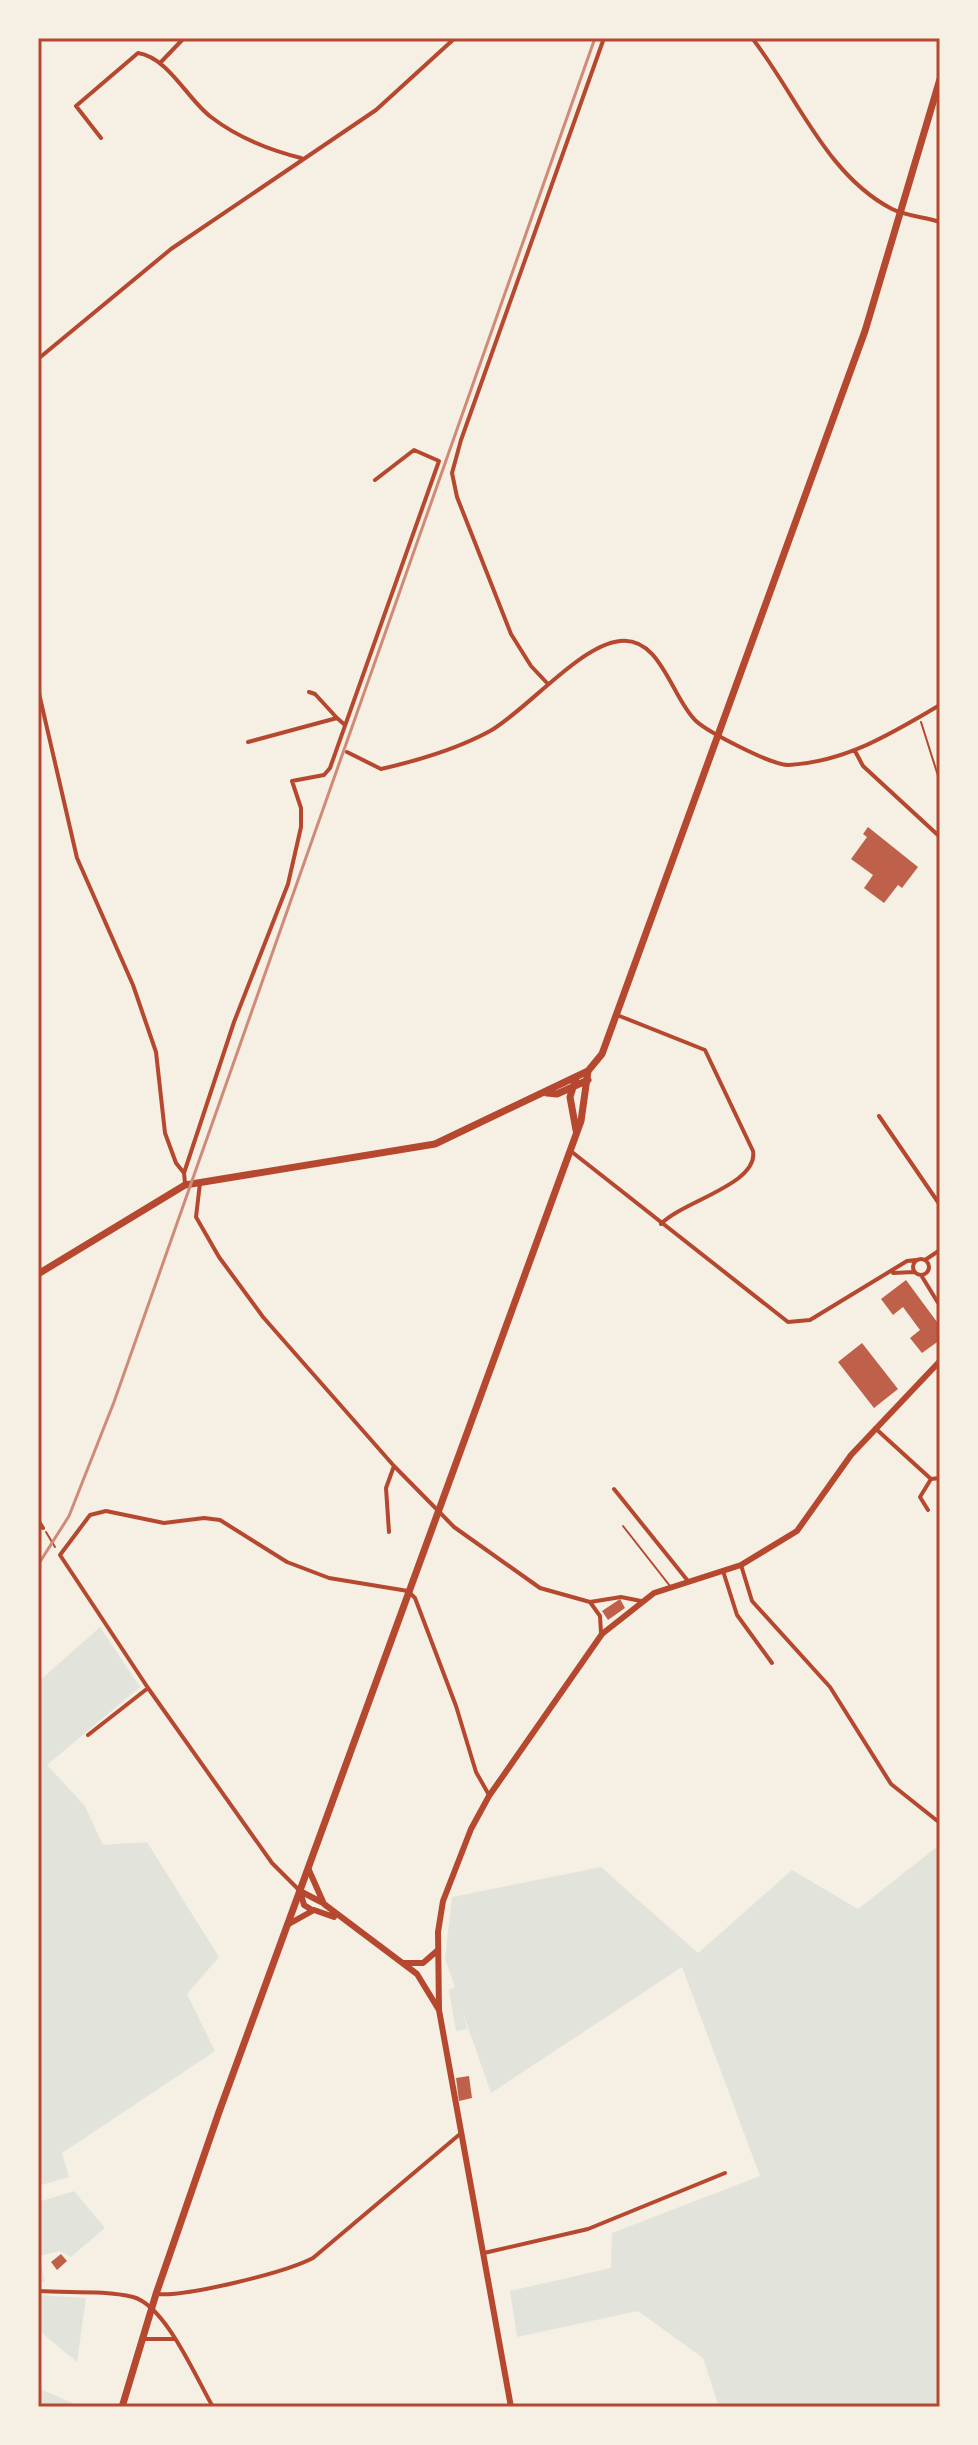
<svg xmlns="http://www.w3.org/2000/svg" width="978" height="2445" viewBox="0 0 978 2445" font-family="'Nunito Sans',sans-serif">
<rect width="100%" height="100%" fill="#f6efe4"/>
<!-- green -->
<path fill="#e2e4dc" d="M100,1627L140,1687L47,1765L85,1806L103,1845L147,1842L219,1957L187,1994L215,2051L62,2153L69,2177L38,2186V1682Z
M938,1846L940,2407H719L703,2358L638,2311L517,2337L510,2291L611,2268L612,2233L760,2176L682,1967L491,2093L463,2013L467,2029L456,2031L449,1990L455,1987L445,1959L452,1897L601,1867L698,1953L792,1870L858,1909Z
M74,2191L105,2228L71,2257L60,2251L39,2256L45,2282H38V2202Z
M38,2295L86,2298L77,2362L38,2330Z
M38,2388L82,2407H38Z"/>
<!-- building -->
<path fill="#bf614a" d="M868,827L918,867L902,888L898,885L884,903L864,888L873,875L851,859L867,837L863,834Z
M906,1280L940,1326V1340L922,1353L910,1338L920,1330L903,1307L893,1315L881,1299Z
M862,1343L898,1389L874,1408L838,1362Z
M620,1599L625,1608L608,1620L602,1611Z
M469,2076L472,2098L459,2101L456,2078Z
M61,2254L67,2261L57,2270L51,2262Z"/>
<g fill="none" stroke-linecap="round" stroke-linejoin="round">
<!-- path -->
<path stroke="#b5482f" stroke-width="2" d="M921,722L940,782
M46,1532L55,1547"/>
<!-- service -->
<path stroke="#b5482f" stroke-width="2" d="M623,1526L670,1586"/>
<!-- minor -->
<path stroke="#b5482f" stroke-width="4" d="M752,38C796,94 826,175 892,209C906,216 925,217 940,222
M161,62L184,38
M101,138L76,106L138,53C169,58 187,99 211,117C237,137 269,150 301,158
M38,359L171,249L376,110L455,38
M548,684L531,666L511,634L457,497L452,473L461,440L604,38
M38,689L77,858L133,985L156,1052L165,1133L176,1163L184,1173L185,1183
M309,692L315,694L337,718
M248,742L337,718L345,725
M855,751L863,766L940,837
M347,752L381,769C416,761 459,748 490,731C527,710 580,645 620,641C661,636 672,699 696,721C708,732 773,766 789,765C845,762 893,733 940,705
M617,1015L705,1050L753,1151C759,1184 683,1201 661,1224
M879,1116L940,1205
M572,1152L788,1322L810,1320L907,1261L916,1260
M184,1173L234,1022L288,884L301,827V808L292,781L324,775L330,768L439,461L414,450L375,480
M200,1183L196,1217L219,1257L263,1317L394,1466L454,1527L540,1588L590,1602L621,1597L641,1601
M913 1267a8 8 0 1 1 16 0a8 8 0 1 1-16 0Z
M925,1260L940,1250
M893,1273L914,1272
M921,1275L940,1306
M875,1428L931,1479L940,1478
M614,1489L688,1581
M928,1510L920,1497L931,1479
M38,1520L43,1528
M389,1532L386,1488L394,1466
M741,1565L752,1601L830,1687L891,1784L940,1823
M723,1571L737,1615L772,1663
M590,1602L600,1616L601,1633
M88,1735L148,1688
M300,1891L272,1863L148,1688L60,1555L90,1515L106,1511L164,1523L204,1518L220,1520L287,1562L329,1578L408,1591L415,1598L456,1706L476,1772L489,1795
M484,2253L588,2229L725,2173
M38,2291C68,2293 104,2290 133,2297C166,2306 196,2378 213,2407
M156,2294C186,2297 284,2273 313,2258L460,2134
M143,2339H173"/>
<!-- secondary -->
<path stroke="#b5482f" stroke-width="6" d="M308,1868L324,1904L417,1974L439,2010L511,2407
M300,1891L321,1902
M300,1891L304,1905L312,1910
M287,1925L314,1910L334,1917
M404,1963H423L438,1950
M439,2010L438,1932L443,1901L471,1829L489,1796L602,1634L654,1593L741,1565L797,1531L851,1455L940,1361"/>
<!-- primary -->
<path stroke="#b5482f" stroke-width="7" d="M576,1078L570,1097L576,1130
M547,1093L557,1094L588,1080
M38,1274L185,1185L435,1144L588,1071L602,1054L865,331L940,79
M122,2407L156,2294L219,2112L581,1121L588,1071"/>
<!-- rail -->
<path stroke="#cf8b77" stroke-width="3" d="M38,1565L69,1516L114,1402L595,38"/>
</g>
<!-- border -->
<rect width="978" height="2445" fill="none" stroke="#f6efe4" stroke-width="80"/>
<rect x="40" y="40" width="898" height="2365" fill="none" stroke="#b5482f" stroke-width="3"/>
</svg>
